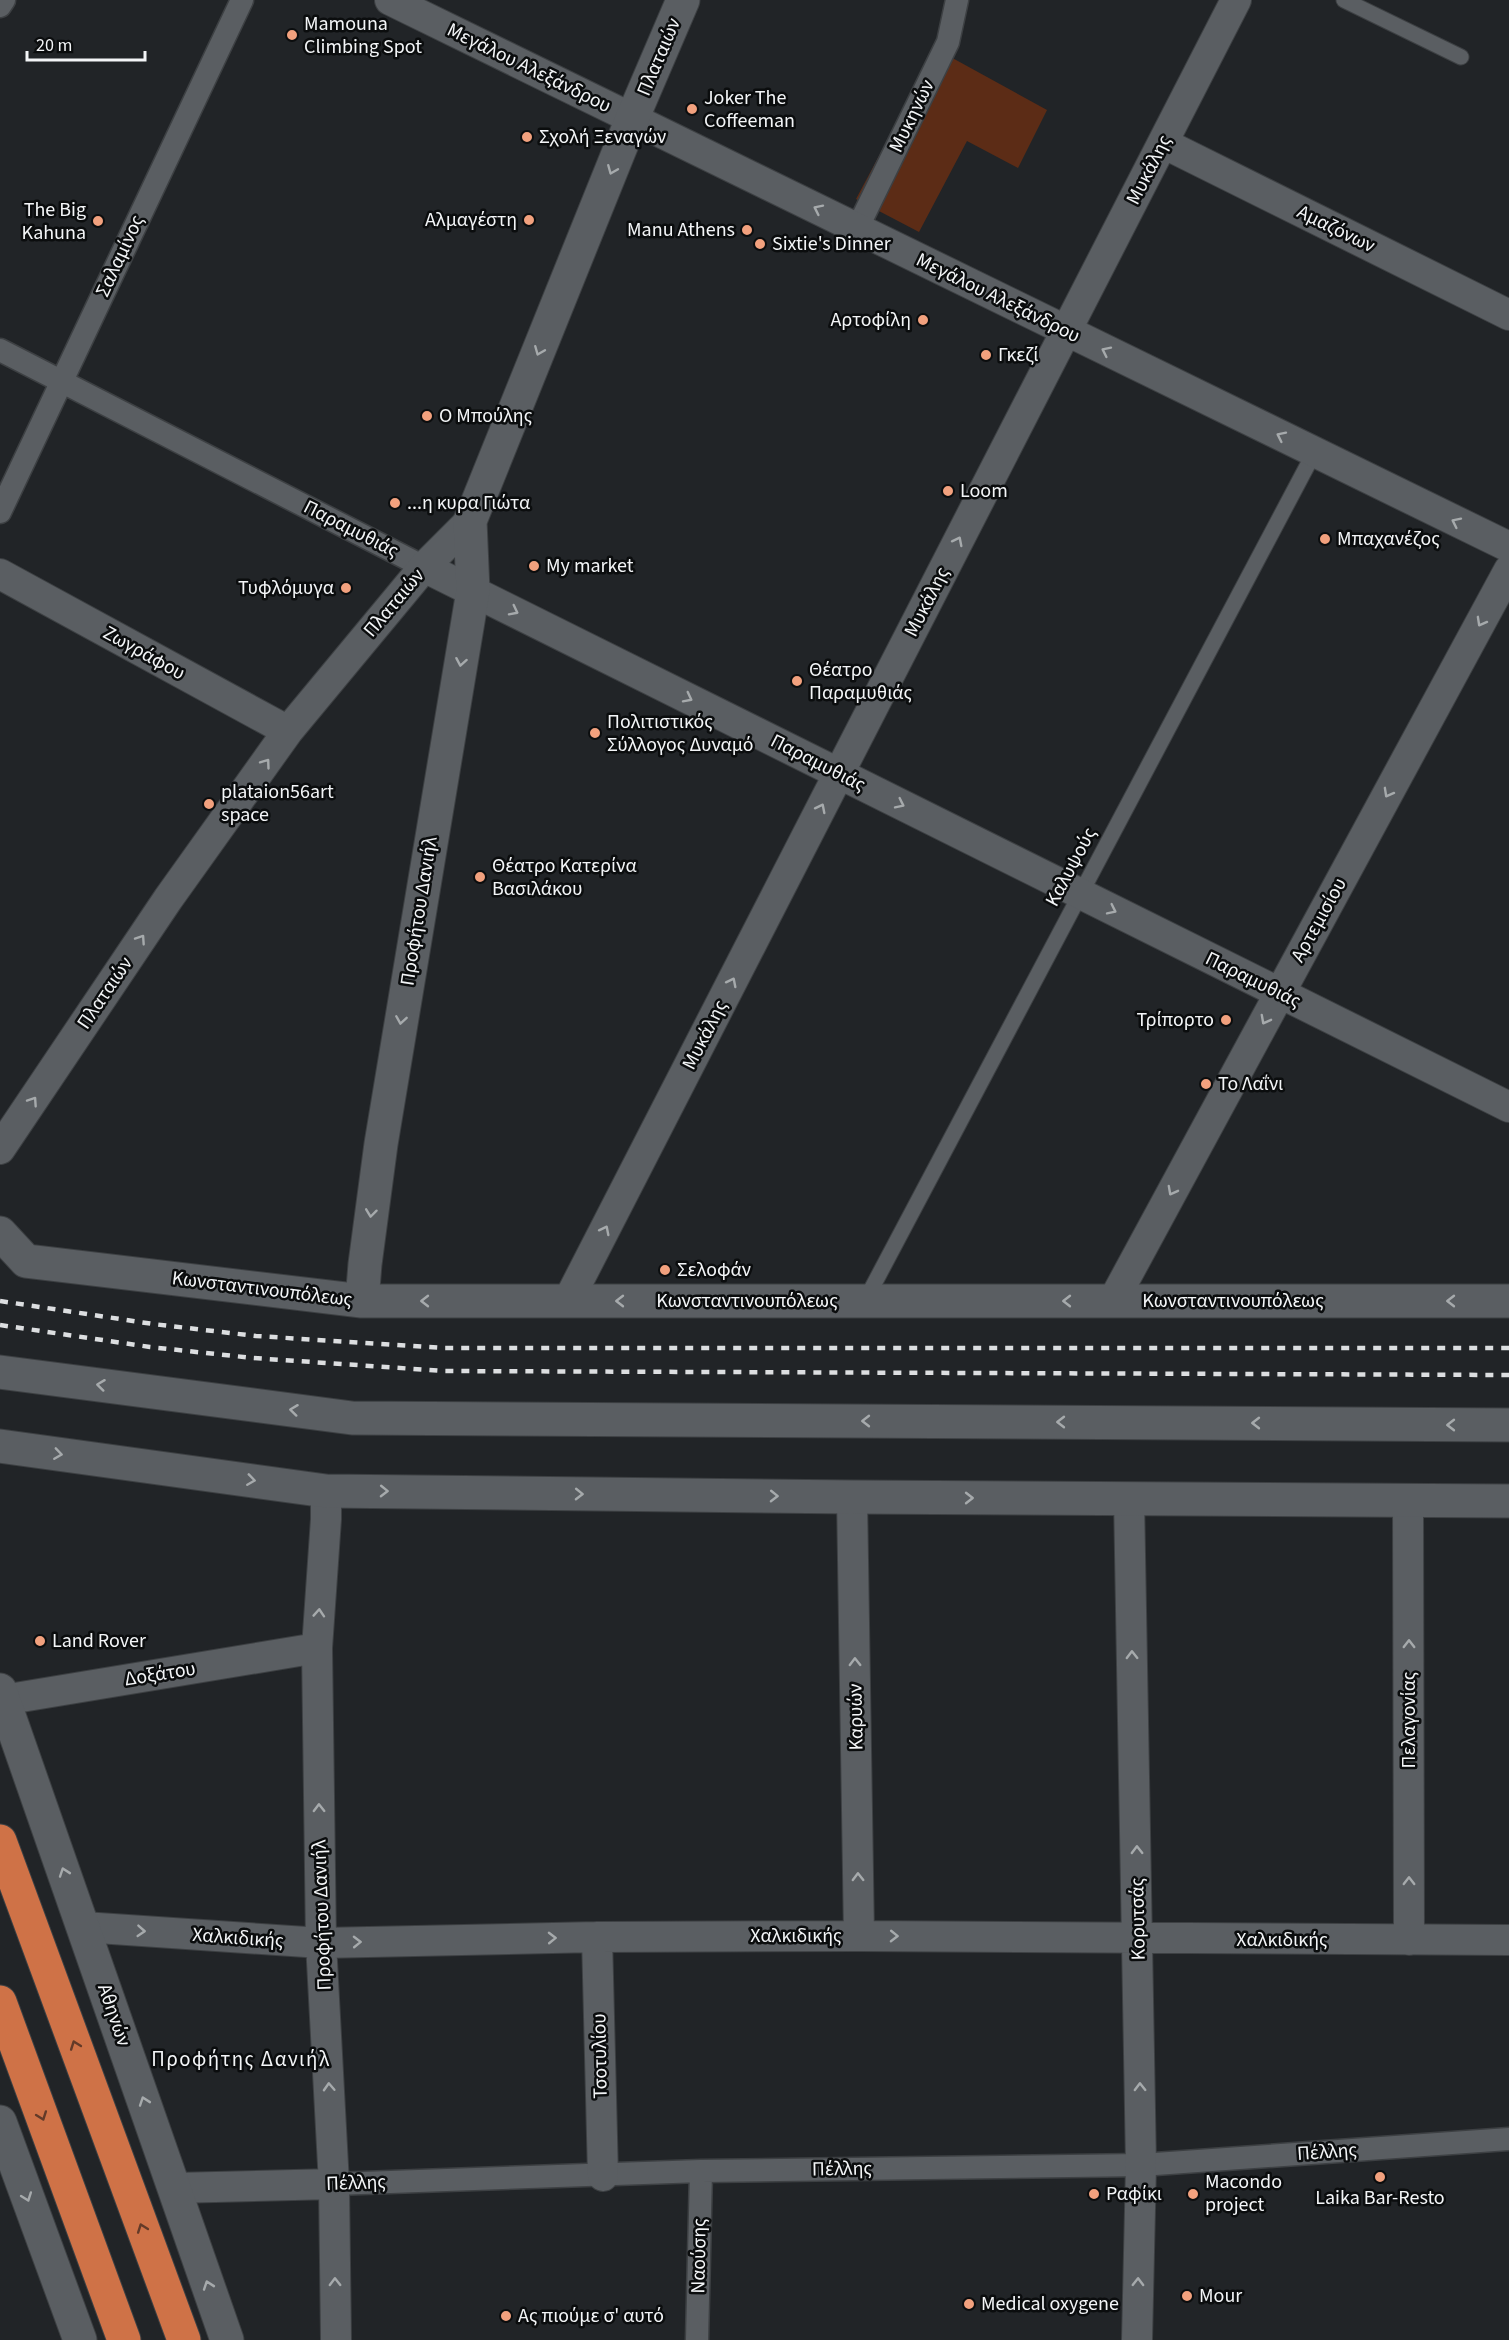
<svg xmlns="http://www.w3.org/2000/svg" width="1509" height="2340" viewBox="0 0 1509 2340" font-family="'Source Sans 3',sans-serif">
<rect width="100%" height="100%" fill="#212427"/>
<!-- green -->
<path fill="#5c2c16" d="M936,49L1047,110L1018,168L967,141L919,232L856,199Z"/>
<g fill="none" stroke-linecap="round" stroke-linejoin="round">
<defs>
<path id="service" d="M1344,0L1461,57
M865,1301L1314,453"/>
<path id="pedestrian" d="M0,6L4,0
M857,229L948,42L957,0
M0,350L424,567
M0,512L242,0
M334,2184L701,2171L1141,2165L1509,2139
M697,2340L701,2171"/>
<path id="minor" d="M390,0L1509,547
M1163,143L1509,315
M424,567L1509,1107
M0,574L288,731
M0,1149L168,899L288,731L424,567L470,521
M568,1301L1236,0
M1113,1301L1509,570
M326,1491V1519L317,1648L321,1943L334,2184L336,2340
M852,1497L859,1936
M1129,1498L1141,2165L1137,2340
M1408,1500L1409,1940
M3,1700L317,1648
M83,1927L321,1943L597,1937L859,1936L1509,1940
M597,1937L603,2176
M174,2188L334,2184"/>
<path id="tertiary" d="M0,1233L26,1261L362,1301H1509
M362,1301L365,1264L381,1144L473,591L470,521L632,119L683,0"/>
<path id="secondary" d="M0,1372L352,1418L1509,1425
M0,1446L326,1491L852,1497L1509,1501
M0,1690L227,2340
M0,2122L80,2340"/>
<path id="trunk" d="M0,1841L184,2340
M0,2002L124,2340"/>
</defs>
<!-- service casing -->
<use href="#service" stroke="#3d4043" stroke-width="17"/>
<!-- pedestrian casing -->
<use href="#pedestrian" stroke="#3d4043" stroke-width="25"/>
<!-- minor casing -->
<use href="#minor" stroke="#3d4043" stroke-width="32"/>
<!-- tertiary casing -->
<use href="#tertiary" stroke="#3d4043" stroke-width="35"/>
<!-- secondary casing -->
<use href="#secondary" stroke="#3d4043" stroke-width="35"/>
<!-- trunk casing -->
<use href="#trunk" stroke="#3d4043" stroke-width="35"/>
<!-- service -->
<use href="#service" stroke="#5a5e62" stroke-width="15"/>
<!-- pedestrian -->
<use href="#pedestrian" stroke="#5a5e62" stroke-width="22"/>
<!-- minor -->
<use href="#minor" stroke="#5a5e62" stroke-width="30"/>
<!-- tertiary -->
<use href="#tertiary" stroke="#5a5e62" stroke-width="33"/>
<!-- secondary -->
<use href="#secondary" stroke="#5a5e62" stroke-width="33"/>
<!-- trunk -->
<use href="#trunk" stroke="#cf7247" stroke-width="33"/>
<!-- rail -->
<path stroke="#dcdee0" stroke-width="4.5" stroke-dasharray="8 8" stroke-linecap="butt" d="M0,1301L153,1324L256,1336L445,1348H1509
M0,1325L150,1347L253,1358L444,1371L1509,1375"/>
</g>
<!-- one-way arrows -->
<defs><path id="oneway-chevron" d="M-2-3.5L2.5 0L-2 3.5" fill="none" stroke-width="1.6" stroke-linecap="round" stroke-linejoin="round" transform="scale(1.5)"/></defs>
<g stroke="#a6aaac">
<use href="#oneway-chevron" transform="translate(612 170) rotate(112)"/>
<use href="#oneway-chevron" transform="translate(818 209) rotate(-154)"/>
<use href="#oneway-chevron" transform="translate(539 351) rotate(112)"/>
<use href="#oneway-chevron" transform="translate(1106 351) rotate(-154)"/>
<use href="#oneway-chevron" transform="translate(1281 436) rotate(-154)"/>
<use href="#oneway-chevron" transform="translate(1456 522) rotate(-154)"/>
<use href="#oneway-chevron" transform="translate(958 541) rotate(-63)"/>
<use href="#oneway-chevron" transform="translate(514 611) rotate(27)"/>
<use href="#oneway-chevron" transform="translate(1481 622) rotate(119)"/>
<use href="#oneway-chevron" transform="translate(461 662) rotate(100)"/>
<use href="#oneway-chevron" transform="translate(688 698) rotate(27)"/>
<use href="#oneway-chevron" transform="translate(266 763) rotate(-54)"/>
<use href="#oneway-chevron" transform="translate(1388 793) rotate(119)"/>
<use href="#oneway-chevron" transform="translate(900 804) rotate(26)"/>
<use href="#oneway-chevron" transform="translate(821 808) rotate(-63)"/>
<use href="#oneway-chevron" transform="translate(1112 910) rotate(26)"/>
<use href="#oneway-chevron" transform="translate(141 939) rotate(-56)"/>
<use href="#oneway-chevron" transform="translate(732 982) rotate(-63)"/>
<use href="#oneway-chevron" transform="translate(401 1020) rotate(99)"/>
<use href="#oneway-chevron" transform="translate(1265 1020) rotate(118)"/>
<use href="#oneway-chevron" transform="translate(33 1101) rotate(-56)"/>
<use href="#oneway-chevron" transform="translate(1172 1191) rotate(118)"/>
<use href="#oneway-chevron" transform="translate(371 1213) rotate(97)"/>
<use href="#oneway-chevron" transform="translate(605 1230) rotate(-63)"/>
<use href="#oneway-chevron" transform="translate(425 1301) rotate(-180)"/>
<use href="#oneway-chevron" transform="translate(620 1301) rotate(-180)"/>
<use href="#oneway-chevron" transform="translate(1067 1301) rotate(-180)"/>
<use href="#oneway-chevron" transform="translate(1451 1301) rotate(-180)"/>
<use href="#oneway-chevron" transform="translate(101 1385) rotate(-173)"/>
<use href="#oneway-chevron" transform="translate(294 1410) rotate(-173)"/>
<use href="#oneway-chevron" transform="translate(866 1421) rotate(-180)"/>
<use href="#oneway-chevron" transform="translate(1061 1422) rotate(-180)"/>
<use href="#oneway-chevron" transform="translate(1256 1423) rotate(-180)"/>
<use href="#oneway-chevron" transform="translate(1451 1425) rotate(-180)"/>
<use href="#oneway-chevron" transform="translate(58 1454) rotate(8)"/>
<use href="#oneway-chevron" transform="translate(251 1480) rotate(8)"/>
<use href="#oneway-chevron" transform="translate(384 1491) rotate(1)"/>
<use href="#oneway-chevron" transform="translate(579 1494) rotate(1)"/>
<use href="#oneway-chevron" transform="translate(774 1496) rotate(1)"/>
<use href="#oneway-chevron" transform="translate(969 1498)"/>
<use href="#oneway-chevron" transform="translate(319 1613) rotate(-86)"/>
<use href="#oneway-chevron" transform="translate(1409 1644) rotate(-90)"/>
<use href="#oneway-chevron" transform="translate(1132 1655) rotate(-91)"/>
<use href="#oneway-chevron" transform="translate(855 1662) rotate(-91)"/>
<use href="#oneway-chevron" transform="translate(319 1808) rotate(-91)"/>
<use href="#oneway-chevron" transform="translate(1137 1850) rotate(-91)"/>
<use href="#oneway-chevron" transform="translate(64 1872) rotate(-109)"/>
<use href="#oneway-chevron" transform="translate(858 1877) rotate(-91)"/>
<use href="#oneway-chevron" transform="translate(1409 1881) rotate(-90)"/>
<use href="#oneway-chevron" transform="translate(141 1931) rotate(4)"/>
<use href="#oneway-chevron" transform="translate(894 1936) rotate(1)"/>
<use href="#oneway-chevron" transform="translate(552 1938) rotate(-1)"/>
<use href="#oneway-chevron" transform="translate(357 1942) rotate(-1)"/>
<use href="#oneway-chevron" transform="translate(329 2087) rotate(-93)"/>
<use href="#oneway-chevron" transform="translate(1140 2087) rotate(-91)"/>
<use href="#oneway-chevron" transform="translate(144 2101) rotate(-109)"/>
<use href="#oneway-chevron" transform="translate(27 2197) rotate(70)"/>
<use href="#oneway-chevron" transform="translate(335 2282) rotate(-91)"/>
<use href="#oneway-chevron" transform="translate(1138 2282) rotate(-89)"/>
<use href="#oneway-chevron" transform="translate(208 2285) rotate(-109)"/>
</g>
<g stroke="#633a28">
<use href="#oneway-chevron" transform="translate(75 2045) rotate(-110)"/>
<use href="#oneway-chevron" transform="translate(42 2116) rotate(70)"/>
<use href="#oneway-chevron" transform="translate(142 2228) rotate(-110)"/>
</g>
<!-- markers -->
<g fill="#f2a17e" stroke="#0b0d0e" stroke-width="2">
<circle cx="292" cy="35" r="6"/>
<circle cx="692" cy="109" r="6"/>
<circle cx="527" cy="137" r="6"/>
<circle cx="529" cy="220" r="6"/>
<circle cx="98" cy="221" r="6"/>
<circle cx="747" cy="230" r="6"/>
<circle cx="760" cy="244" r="6"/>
<circle cx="923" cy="320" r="6"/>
<circle cx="986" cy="355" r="6"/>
<circle cx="427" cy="416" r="6"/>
<circle cx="948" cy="491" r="6"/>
<circle cx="395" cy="503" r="6"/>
<circle cx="1325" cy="539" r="6"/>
<circle cx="534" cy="566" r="6"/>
<circle cx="346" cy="588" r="6"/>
<circle cx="797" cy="681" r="6"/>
<circle cx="595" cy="733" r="6"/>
<circle cx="209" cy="804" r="6"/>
<circle cx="480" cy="877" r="6"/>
<circle cx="1226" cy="1020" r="6"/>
<circle cx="1206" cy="1084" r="6"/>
<circle cx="665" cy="1270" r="6"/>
<circle cx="40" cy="1641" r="6"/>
<circle cx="1380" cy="2177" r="6"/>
<circle cx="1094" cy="2194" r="6"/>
<circle cx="1193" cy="2194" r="6"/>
<circle cx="1187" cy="2296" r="6"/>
<circle cx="969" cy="2304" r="6"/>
<circle cx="506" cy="2316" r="6"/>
</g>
<g text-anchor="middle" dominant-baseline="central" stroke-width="5" stroke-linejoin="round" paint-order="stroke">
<!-- poi labels -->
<g font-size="20" fill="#f3f5f7" stroke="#0b0d0e" text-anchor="start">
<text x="304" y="24">Mamouna<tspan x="304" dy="23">Climbing Spot</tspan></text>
<text x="704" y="98">Joker The<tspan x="704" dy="23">Coffeeman</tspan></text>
<text x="539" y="137">Σχολή Ξεναγών</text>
<text x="86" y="210" text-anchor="end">The Big<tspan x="86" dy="23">Kahuna</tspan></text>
<text x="517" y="220" text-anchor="end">Αλμαγέστη</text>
<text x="735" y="230" text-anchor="end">Manu Athens</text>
<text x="772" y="244">Sixtie's Dinner</text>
<text x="911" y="320" text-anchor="end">Αρτοφίλη</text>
<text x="998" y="355">Γκεζί</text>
<text x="439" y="416">Ο Μπούλης</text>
<text x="960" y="491">Loom</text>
<text x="407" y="503">...η κυρα Γιώτα</text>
<text x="1337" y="539">Μπαχανέζος</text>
<text x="546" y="566">My market</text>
<text x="334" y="588" text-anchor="end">Τυφλόμυγα</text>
<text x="809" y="670">Θέατρο<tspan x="809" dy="23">Παραμυθιάς</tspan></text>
<text x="607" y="722">Πολιτιστικός<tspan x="607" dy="23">Σύλλογος Δυναμό</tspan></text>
<text x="221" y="792">plataion56art<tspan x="221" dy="23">space</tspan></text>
<text x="492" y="866">Θέατρο Κατερίνα<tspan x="492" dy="23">Βασιλάκου</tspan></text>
<text x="1214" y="1020" text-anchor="end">Τρίπορτο</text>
<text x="1218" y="1084">Το Λαΐνι</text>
<text x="677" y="1270">Σελοφάν</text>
<text x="52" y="1641">Land Rover</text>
<text x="1205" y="2182">Macondo<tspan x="1205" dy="23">project</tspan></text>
<text x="1106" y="2194">Ραφίκι</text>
<text x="1380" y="2198" text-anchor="middle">Laika Bar-Resto</text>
<text x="1199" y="2296">Mour</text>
<text x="981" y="2304">Medical oxygene</text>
<text x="518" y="2316">Ας πιούμε σ' αυτό</text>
</g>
<!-- street labels -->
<g font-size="20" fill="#f3f5f7" stroke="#0b0d0e">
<text transform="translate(659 57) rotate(-67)">Πλαταιών</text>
<text transform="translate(529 68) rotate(26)">Μεγάλου Αλεξάνδρου</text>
<text transform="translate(912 116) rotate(-64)">Μυκηνών</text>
<text transform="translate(1149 170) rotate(-63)">Μυκάλης</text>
<text transform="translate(1336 229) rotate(26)">Αμαζόνων</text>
<text transform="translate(120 256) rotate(-65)">Σαλαμίνος</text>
<text transform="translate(998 298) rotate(26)">Μεγάλου Αλεξάνδρου</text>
<text transform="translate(351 529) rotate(27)">Παραμυθιάς</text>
<text transform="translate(927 602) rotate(-63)">Μυκάλης</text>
<text transform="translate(394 603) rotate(-50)">Πλαταιών</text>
<text transform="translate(144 653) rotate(29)">Ζωγράφου</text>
<text transform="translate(818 763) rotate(27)">Παραμυθιάς</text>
<text transform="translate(1071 867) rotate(-62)">Καλυψούς</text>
<text transform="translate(419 911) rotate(-81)">Προφήτου Δανιήλ</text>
<text transform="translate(1319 920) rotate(-61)">Αρτεμισίου</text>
<text transform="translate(1253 980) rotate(26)">Παραμυθιάς</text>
<text transform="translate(105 993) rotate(-56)">Πλαταιών</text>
<text transform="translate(705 1035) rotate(-63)">Μυκάλης</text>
<text transform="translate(262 1289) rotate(7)">Κωνσταντινουπόλεως</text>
<text x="747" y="1301">Κωνσταντινουπόλεως</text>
<text x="1233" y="1301">Κωνσταντινουπόλεως</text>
<text transform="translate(160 1674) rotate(-9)">Δοξάτου</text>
<text transform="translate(856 1717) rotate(-91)">Καρυών</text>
<text transform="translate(1409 1720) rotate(-90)">Πελαγονίας</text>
<text transform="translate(322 1915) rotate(-92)">Προφήτου Δανιήλ</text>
<text transform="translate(1138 1919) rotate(-91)">Κορυτσάς</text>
<text x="796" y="1936">Χαλκιδικής</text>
<text transform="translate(238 1938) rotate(4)">Χαλκιδικής</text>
<text x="1282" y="1940">Χαλκιδικής</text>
<text transform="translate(114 2015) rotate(71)">Αθηνών</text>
<text transform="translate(600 2056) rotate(-91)">Τσοτυλίου</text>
<text transform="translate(1327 2152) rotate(-4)">Πέλλης</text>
<text transform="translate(842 2169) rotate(-1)">Πέλλης</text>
<text transform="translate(356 2183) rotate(-2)">Πέλλης</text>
<text transform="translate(699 2256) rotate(-89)">Ναούσης</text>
</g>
<!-- neighbourhood labels -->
<g font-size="21" letter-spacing="1.5" fill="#f3f5f7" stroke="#0b0d0e">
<text x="241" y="2059">Προφήτης Δανιήλ</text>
</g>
</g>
<!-- scale -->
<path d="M27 51v9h118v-9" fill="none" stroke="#f3f5f7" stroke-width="3"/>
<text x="36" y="51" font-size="18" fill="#f3f5f7" stroke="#0b0d0e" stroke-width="4.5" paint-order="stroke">20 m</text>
</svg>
